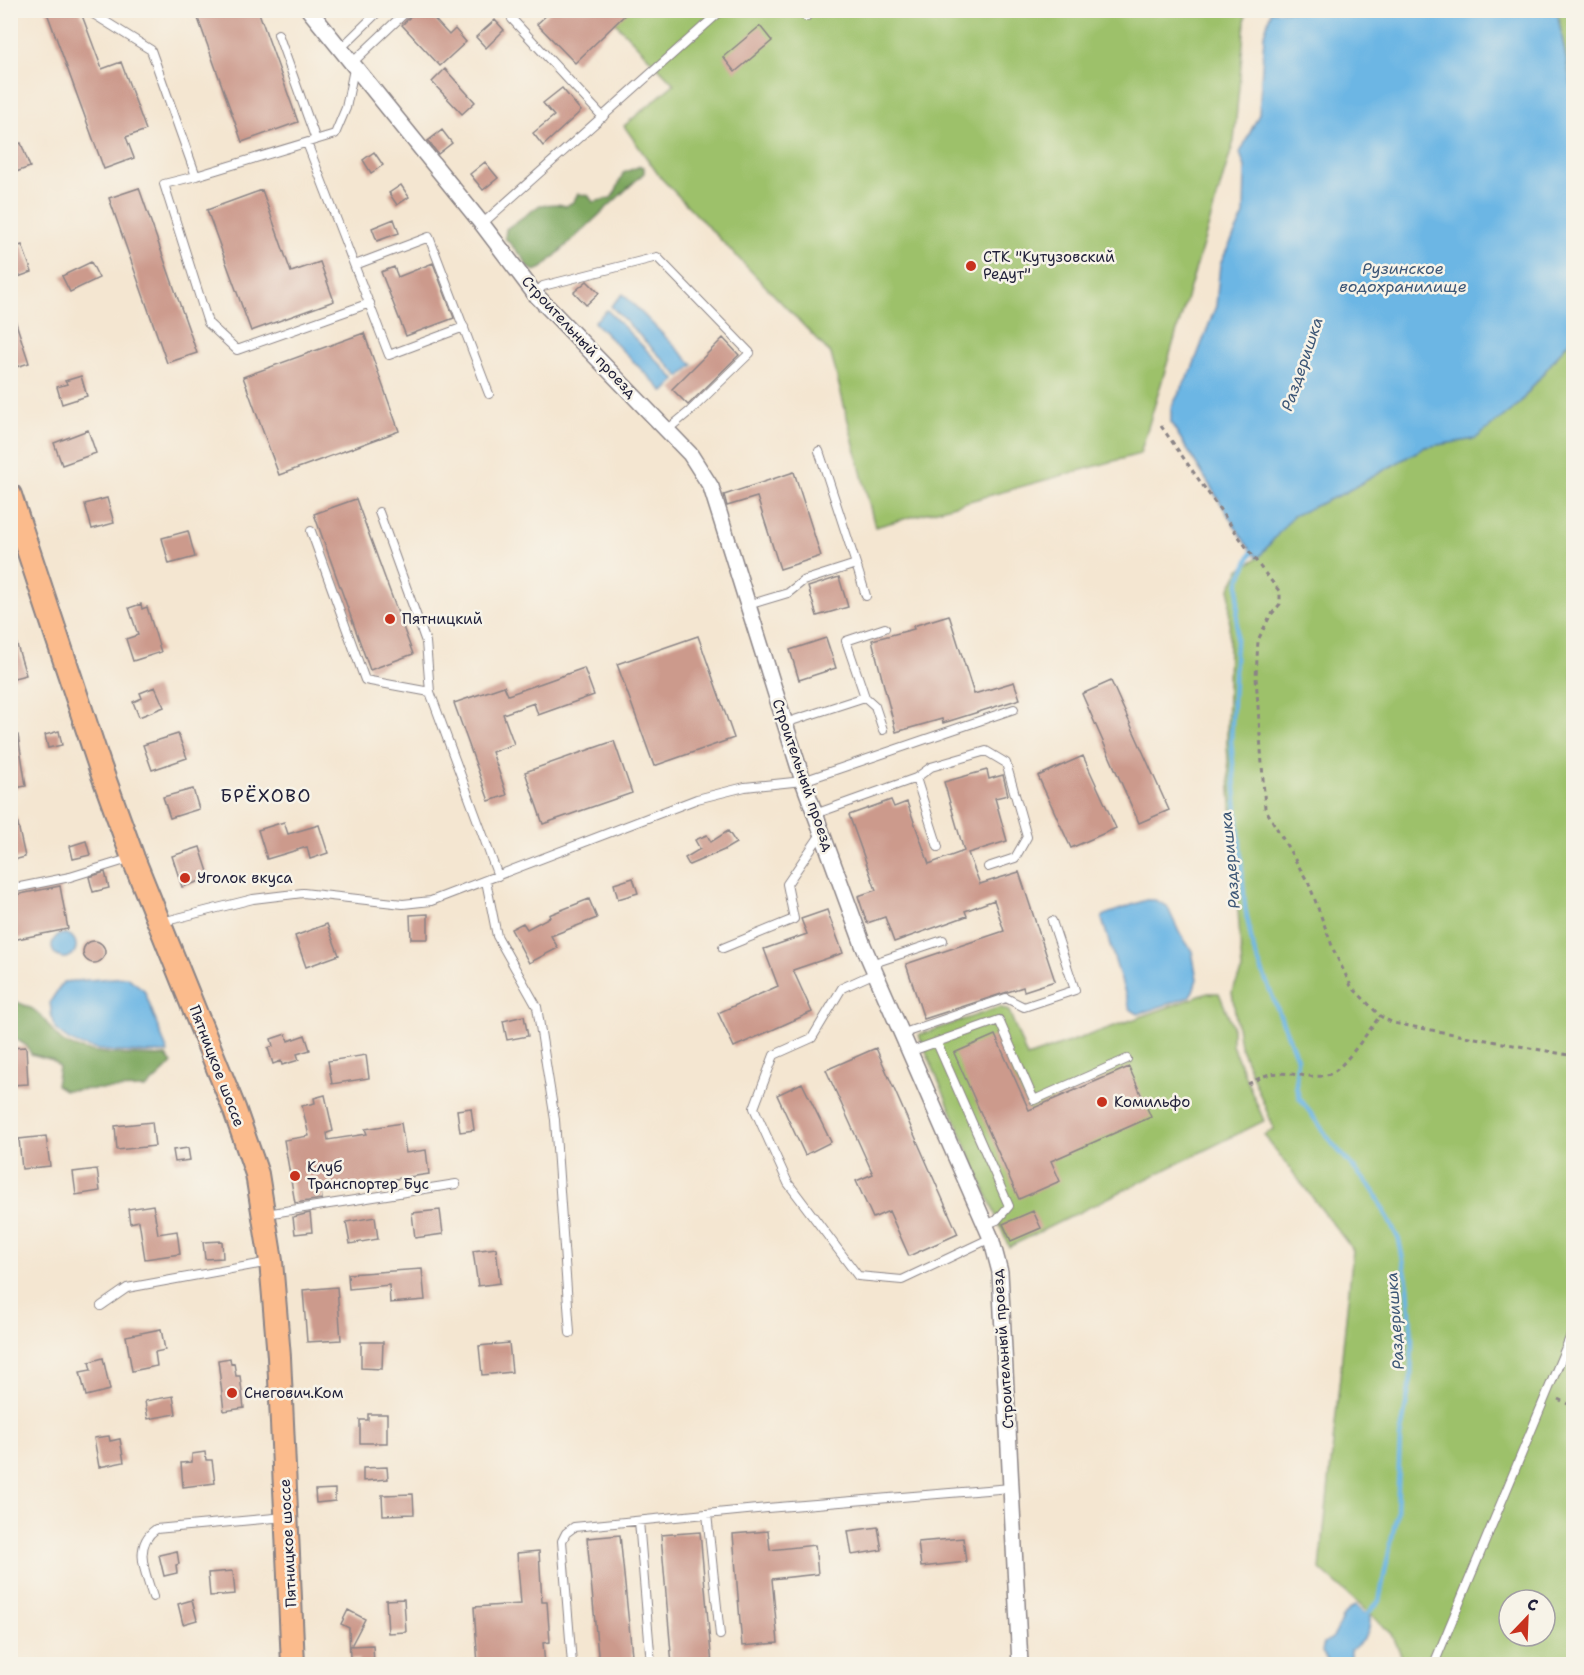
<svg xmlns="http://www.w3.org/2000/svg" width="1584" height="1675" viewBox="0 0 1584 1675" font-family="'Shantell Sans',sans-serif">
<rect width="100%" height="100%" fill="#f7f3e8"/>
<filter id="ink" filterUnits="userSpaceOnUse"><feTurbulence type="fractalNoise" baseFrequency=".0167" numOctaves="2"/><feDisplacementMap in="SourceGraphic" scale="12" xChannelSelector="R" yChannelSelector="G"/><feConvolveMatrix kernelMatrix="1 2 1 2 8 2 1 2 1" color-interpolation-filters="sRGB"/></filter>
<filter id="wash" filterUnits="userSpaceOnUse"><feTurbulence type="fractalNoise" baseFrequency=".008" numOctaves="4" result="noise"/><feDisplacementMap in="SourceGraphic" scale="24" xChannelSelector="R" yChannelSelector="G"/><feGaussianBlur stdDeviation="1.35" result="paint"/><feColorMatrix in="noise" values="0 0 0 0 0 0 0 0 0 0 0 0 0 0 0 0 0 1.4 0 .05"/><feComposite in="paint" operator="in"/></filter>
<g filter="url(#wash)">
<rect width="100%" height="100%" fill="#f4e6d1"/>
<!-- green -->
<path fill="#9dc16b" stroke="#607253" stroke-width="1.5" fill-rule="evenodd" d="M604,11H1246L1234,141L1140,454L875,527L831,354L660,177L624,126L674,84Z
M1557,11H1573V95Z
M1573,336V1664H1405L1392,1634L1320,1569L1353,1250L1264,1135L1274,1129L1240,1046L1232,992L1242,970L1227,744L1230,588L1240,569L1258,558L1292,516L1344,493L1425,447L1475,438L1518,405ZM1509,1600H1545V1636H1509Z
M1208,993H1219L1232,1025V1045L1264,1121L1009,1247L919,1035L1000,1007L1009,1011L1027,1057Z"/>
<!-- forest -->
<path fill="#7ea75f" stroke="#50644d" stroke-width="1.5" d="M640,166L644,167V173L542,268L535,271L527,267L524,259L505,238L506,229L540,205L558,204L566,206L573,202L578,194L588,195L593,202L611,198L616,191L623,173Z
M10,997C18,1004 27,1005 34,1010C46,1018 51,1032 62,1041C82,1056 141,1055 166,1056L172,1063C165,1072 155,1079 147,1088L64,1090L56,1085L59,1067L53,1060L31,1054L27,1046L11,1036Z"/>
<!-- water -->
<path fill="#6cb6e4" stroke="#476c90" stroke-width="1.5" d="M1271,11H1557L1573,95V336L1518,405L1475,439L1425,447L1344,493L1293,516L1258,558L1246,544L1171,423V408L1192,369L1216,306L1220,264L1244,215L1245,167L1240,153L1259,114L1264,36Z
M623,294L693,365L680,377L611,306Z
M607,310L676,380L664,392L594,322Z
M1146,900H1155L1167,906L1179,932L1192,951L1197,979L1193,991L1189,997L1138,1014L1130,1009L1102,919L1104,915Z
M52 946a12 12 0 1 1 24 0a12 12 0 1 1-24 0Z
M127,977L144,990L168,1053C136,1052 70,1057 54,1025C51,1019 51,1008 50,1002L63,982Z
M1355,1606L1370,1617C1371,1633 1363,1641 1351,1650V1658L1354,1664H1330L1322,1652L1324,1643C1326,1641 1330,1640 1332,1638C1341,1629 1337,1615 1355,1606Z"/>
<g fill="none" stroke-linecap="round" stroke-linejoin="round">
<!-- stream -->
<path stroke="#6cb6e4" stroke-width="4.5" d="M1254,547L1239,581L1231,740L1245,907L1253,948L1297,1058L1296,1086L1299,1097L1332,1143L1374,1191L1399,1240L1408,1286L1412,1341L1411,1378L1400,1438L1397,1513L1379,1601L1365,1617"/>
</g>
<g id="blocks">
<!-- building -->
<path fill="#cc9a8c" d="M46,10H80L102,69L121,62L146,130L126,137L134,158L104,169Z
M195,10H258L298,122L242,142Z
M417,10H426L449,35L455,29L466,42L440,66L402,25Z
M552,10H630L575,63L537,24Z
M495,20L504,30L486,48L476,37Z
M760,26L772,41L735,72L723,57Z
M445,69L475,102L462,114L432,82Z
M562,88L581,111L543,146L533,133L554,116L543,103Z
M442,130L452,143L438,154L428,141Z
M21,143L30,167L16,172L14,167L10,169V147Z
M374,152L383,165L371,173L363,160Z
M485,162L498,178L483,190L470,174Z
M401,185L409,197L397,205L389,193Z
M139,188L197,353L167,363L109,198Z
M262,190L291,272L320,262L334,301L251,331L207,210Z
M394,219L399,233L377,241L372,228Z
M22,245L32,272L10,280V249Z
M91,262L99,278L70,292L62,276Z
M433,263L454,318L406,336L381,272L394,267L398,277Z
M587,281L599,293L586,305L574,292Z
M10,314H13L29,363L10,369Z
M364,333L399,431L279,475L243,377Z
M723,338L739,355L688,405L672,389Z
M81,376L87,396L62,404L57,387L67,384L65,381Z
M88,430L96,453L62,465L54,443Z
M794,472L821,556L780,569L757,497L727,506L724,495Z
M107,498L114,523L92,529L85,504Z
M356,499L413,654L370,670L314,514Z
M188,531L195,557L169,564L162,538Z
M839,577L848,607L817,616L808,587Z
M141,604L142,609L147,607L161,652L133,661L126,639L138,635L129,608Z
M949,615L974,694L1014,682L1020,699L943,723L942,719L896,732L872,640L914,629L913,626Z
M10,635H14L26,675L10,679Z
M698,636L734,738L654,766L617,664Z
M826,638L836,668L799,680L790,650Z
M584,668L594,695L538,715L534,703L503,714L514,744L492,752L507,795L489,801L454,703L504,686L508,695Z
M1111,681L1169,810L1139,823L1082,694Z
M155,687L164,707L139,717L133,702L142,698L140,693Z
M59,731L62,745L48,748L45,735Z
M178,734L187,758L152,770L143,745Z
M18,735L26,786L10,789V736Z
M614,741L632,793L543,824L525,772Z
M1083,756L1116,828L1071,848L1038,776Z
M987,770L989,779L1003,775L1008,795L995,798L1007,841L968,853L980,884L1019,872L1055,981L1024,991L1023,987L924,1019L906,964L1004,931L994,900L965,911L967,916L894,942L885,917L867,923L858,896L876,890L849,815L891,800L894,807L907,802L929,864L964,851L944,782Z
M193,789L199,809L170,818L163,797Z
M16,816L25,857L10,861V817Z
M284,822L288,834L319,825L328,853L310,859L307,847L267,859L258,830Z
M728,831L736,843L724,850L689,865L685,858L700,849L695,840L707,835L711,842Z
M86,841L90,855L73,859L70,846Z
M200,847L210,878L182,887L172,856Z
M105,872L109,888L93,892L89,877Z
M633,878L638,893L618,899L614,884Z
M60,886L68,929L12,940L10,896Z
M589,899L597,918L551,936L558,948L529,963L511,929L523,923L527,929L550,917L549,915Z
M827,910L843,953L793,970L812,1012L734,1047L718,1013L778,986L764,949L807,934L801,919Z
M428,914V939H411L410,915Z
M327,924L339,955L306,967L295,936Z
M83 952a11 11 0 1 1 22 0a11 11 0 1 1-22 0Z
M524,1016L528,1036L507,1040L503,1021Z
M286,1034L288,1041L305,1035L310,1050L297,1054L299,1060L282,1065L281,1061L273,1064L268,1048L273,1046L271,1039Z
M995,1035L1029,1110L1129,1067L1151,1117L1051,1161L1060,1181L1019,1199L954,1053Z
M26,1047L28,1084L10,1085V1048Z
M876,1048L958,1234L909,1256L889,1211L873,1218L856,1181L873,1174L826,1070Z
M366,1055L369,1078L332,1084L328,1061Z
M802,1083L831,1142L805,1155L777,1095Z
M325,1095L333,1131L327,1133L328,1140L367,1134L365,1129L401,1123L406,1153L426,1150L429,1174L321,1190L322,1199L295,1203L284,1140L309,1136L302,1106L315,1103L314,1098Z
M471,1108L474,1130L460,1132L457,1110Z
M152,1122L155,1146L117,1150L115,1126Z
M46,1136L50,1166L22,1169L19,1139Z
M188,1148L190,1160L175,1162L173,1150Z
M97,1169L100,1191L76,1195L73,1172Z
M153,1205L158,1234L177,1231L180,1254L145,1259L139,1221L130,1223L128,1209Z
M440,1210L443,1234L415,1238L412,1213Z
M1033,1211L1041,1228L1011,1241L1003,1224Z
M310,1213L312,1232L295,1234L293,1217Z
M375,1217L378,1239L350,1244L346,1222Z
M222,1241L223,1258L205,1259L203,1242Z
M496,1248L500,1283L478,1286L473,1251Z
M422,1269L425,1300L390,1303L389,1285L349,1289L348,1274Z
M337,1287L341,1340L307,1342L303,1290Z
M161,1329L165,1350L155,1352L157,1366L132,1371L126,1336Z
M361,1342H383L382,1369L361,1368Z
M509,1343L512,1372L482,1375L479,1346Z
M103,1358L110,1390L86,1396L80,1372L91,1370L89,1362Z
M230,1358L231,1364L234,1363L236,1376H240L244,1408L224,1411L218,1360Z
M173,1396L176,1414L148,1419L145,1401Z
M368,1414H387V1443H360V1420H368Z
M109,1436L110,1441L120,1439L124,1462L99,1467L94,1438Z
M205,1452L206,1460H212L215,1483L183,1487L181,1463L192,1462V1454Z
M387,1467L388,1479L363,1481V1468Z
M335,1489V1501L316,1503L315,1490Z
M413,1494L414,1514L383,1515L382,1495Z
M878,1527L882,1550L852,1555L848,1531Z
M768,1531L770,1550L815,1545L818,1574L772,1579L778,1643L742,1646L733,1534Z
M700,1532L712,1665H672L661,1535Z
M620,1535L633,1665H599L587,1538Z
M963,1538L966,1562L921,1567L918,1542Z
M177,1551L179,1564L176,1565L177,1573L164,1576L159,1555Z
M539,1551L542,1602H547L550,1642L543,1643L545,1665H478L474,1607L521,1604L517,1553Z
M233,1571L235,1594L210,1596L208,1573Z
M404,1599L406,1632L388,1633L386,1600Z
M192,1600L197,1620L183,1624L178,1604Z
M348,1610L365,1619L351,1646L373,1645L374,1665H359V1659H350L349,1628L341,1624Z"/>
</g>
</g>
<g filter="url(#ink)">
<use href="#blocks" fill-opacity="0" stroke="#8b8486" stroke-width="1.5"/>
<g fill="none" stroke-linecap="round" stroke-linejoin="round">
<defs>
<path id="lane" d="M87,10L151,50L196,176L335,134L346,108L354,69
M800,10L806,17
M512,19L603,117
M278,34L316,140
M339,50L380,10
M352,63L408,10
M307,143L389,355L464,327
M196,176L164,184L208,323L237,350L370,303
M482,224L722,10
M355,265L429,237L489,394
M535,294L543,286L657,257L750,353L690,411L667,430
M379,512L426,642L430,692L498,876
M311,531L365,680L430,692
M10,543L24,540
M856,564L866,596
M748,605L788,593L803,581L856,564L819,451
M865,697L875,706L883,730
M785,723L865,697L846,641L885,628
M916,778L938,847
M815,814L916,778L931,767L986,751L1006,763L1027,837L1015,858L988,867
M486,881L497,936L537,1007L555,1120L570,1333
M10,889L70,877L132,858
M162,922L253,899L303,893L403,904L431,901L697,799L745,787L803,781L1014,709
M723,948L794,919L787,884L821,834
M871,964L943,940
M875,973L842,988L812,1038L774,1055L754,1108L788,1183L858,1276L902,1280L991,1238
M901,1034L1006,998L1024,1007L1075,990L1052,921
M937,1043L1009,1206L997,1220L985,1225
M909,1052L999,1020L1034,1100L1127,1059
M266,1214L456,1184
M101,1306L127,1288L270,1262
M707,1514L720,1635
M639,1521L651,1664
M153,1597C146,1574 132,1546 156,1529L285,1517
M572,1664L562,1541L566,1533L574,1527L767,1508L1011,1488
M1434,1664L1574,1328"/>
<path id="street" d="M309,10L482,224L535,294L690,454L711,487L803,781L863,945L991,1238L1000,1272L1020,1664"/>
<path id="primary" d="M10,495L100,767L133,858L234,1108L257,1174L271,1261L279,1357L293,1664"/>
</defs>
<!-- lane casing -->
<use href="#lane" stroke="#8b8486" stroke-width="10"/>
<!-- street casing -->
<use href="#street" stroke="#8b8486" stroke-width="18"/>
<!-- primary casing -->
<use href="#primary" stroke="#8b8486" stroke-width="26"/>
<!-- path -->
<path stroke="#8b8486" stroke-width="3" stroke-dasharray="4.5 4.5" stroke-linecap="butt" d="M1161,426L1261,568L1280,592V604L1270,616L1258,640L1256,677L1265,808L1309,884L1334,951L1351,986L1380,1016L1393,1023L1574,1056
M1248,1084C1255,1081 1262,1076 1270,1074C1289,1070 1311,1081 1330,1074C1343,1069 1370,1029 1379,1017
M1558,1399L1574,1407"/>
<!-- lane -->
<use href="#lane" stroke="#fff" stroke-width="8"/>
<!-- street -->
<use href="#street" stroke="#fff" stroke-width="15"/>
<!-- primary -->
<use href="#primary" stroke="#fbbb8c" stroke-width="22"/>
</g>
</g>
<!-- markers -->
<g fill="#c8321e" stroke="#f7f3e8" stroke-width="2">
<circle cx="971" cy="266" r="6"/>
<circle cx="390" cy="619" r="6"/>
<circle cx="185" cy="878" r="6"/>
<circle cx="1102" cy="1102" r="6"/>
<circle cx="295" cy="1176" r="6"/>
<circle cx="232" cy="1393" r="6"/>
</g>
<g text-anchor="middle" dominant-baseline="central" stroke-width="5" stroke-linejoin="round" paint-order="stroke">
<!-- poi labels -->
<g font-size="15" fill="#22223b" stroke="#f7f3e8" text-anchor="start">
<text x="983" y="257">СТК "Кутузовский<tspan x="983" dy="17">Редут"</tspan></text>
<text x="402" y="619">Пятницкий</text>
<text x="197" y="878">Уголок вкуса</text>
<text x="1114" y="1102">Комильфо</text>
<text x="307" y="1167">Клуб<tspan x="307" dy="17">Транспортер Бус</tspan></text>
<text x="244" y="1393">Снегович.Ком</text>
</g>
<!-- street labels -->
<g font-size="15" fill="#22223b" stroke="#f7f3e8">
<text transform="translate(579 337) rotate(47)">Строительный проезд</text>
<text transform="translate(803 775) rotate(71)">Строительный проезд</text>
<text transform="translate(217 1066) rotate(69)">Пятницкое шоссе</text>
<text transform="translate(1003 1349) rotate(-94)">Строительный проезд</text>
<text transform="translate(288 1543) rotate(-93)">Пятницкое шоссе</text>
</g>
<!-- water labels -->
<g font-size="16" font-style="italic" fill="#3c5676" stroke="#f7f3e8">
<text x="1403" y="268">Рузинское<tspan x="1403" dy="18">водохранилище</tspan></text>
<text transform="translate(1302 364) rotate(-71)">Раздеришка</text>
<text transform="translate(1230 860) rotate(-95)">Раздеришка</text>
<text transform="translate(1395 1321) rotate(-94)">Раздеришка</text>
</g>
<!-- quarter labels -->
<g font-size="18" letter-spacing="1.5" fill="#22223b" stroke="#f7f3e8">
<text x="266" y="796">БРЁХОВО</text>
</g>
</g>
<!-- margin -->
<rect width="1584" height="1675" fill="none" stroke="#f7f3e8" stroke-width="36"/>
<!-- north arrow -->
<g transform="translate(1527 1618) rotate(23)"><circle r="28" fill="#f7f3e8" stroke="#a29fa3" stroke-width="1.5"/>
<path d="M0-4.5L10 22L0 15L-10 22Z" fill="#c8321e"/>
<text y="-9" font-size="16" font-weight="bold" text-anchor="middle" fill="#22223b">С</text>
</g>
</svg>
